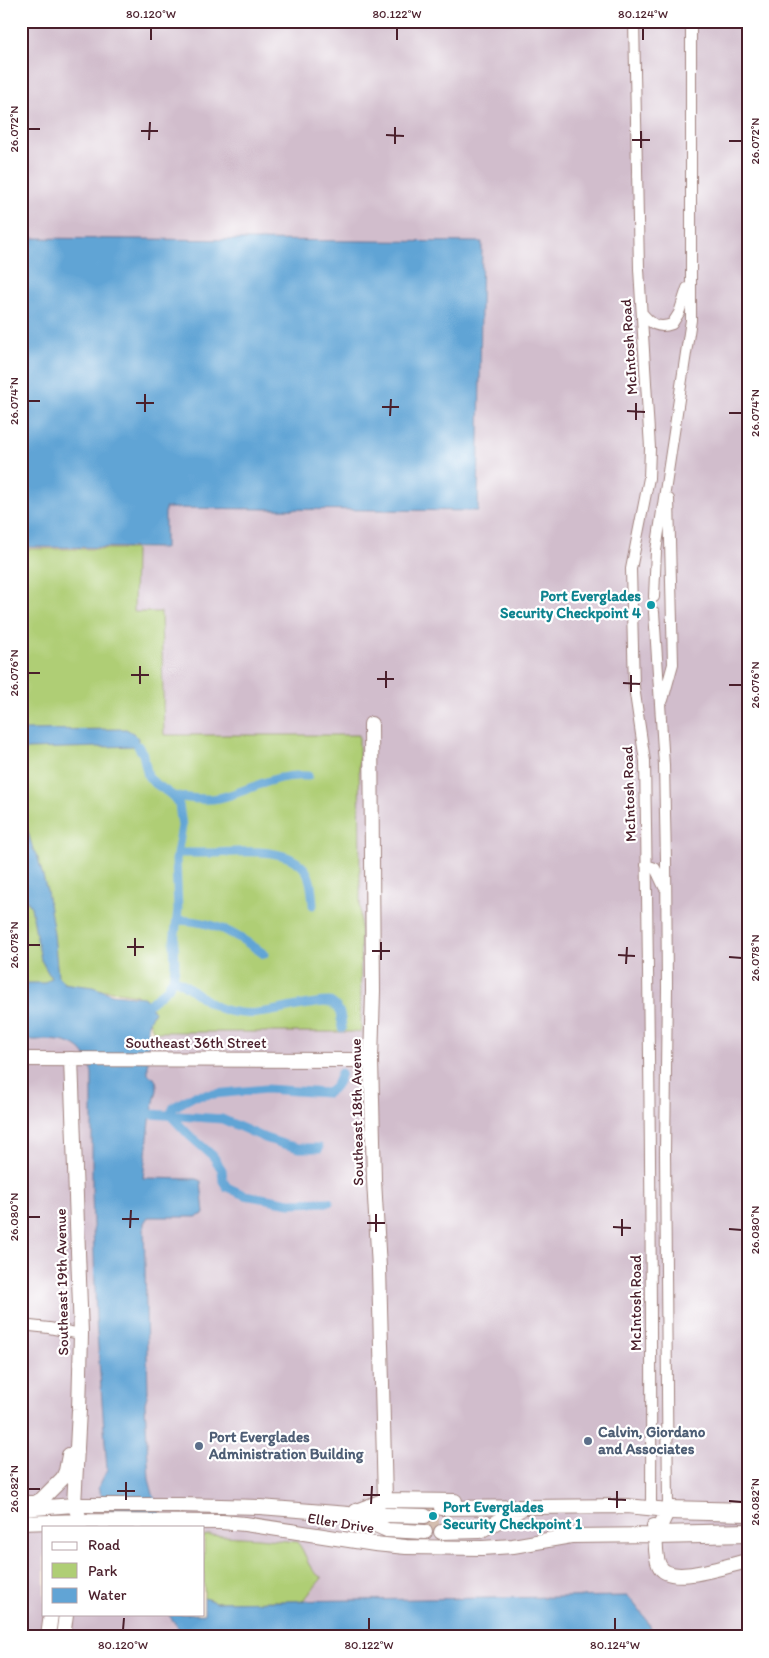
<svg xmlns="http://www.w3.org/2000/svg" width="769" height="1658" viewBox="0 0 769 1658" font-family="Itim,sans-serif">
<rect width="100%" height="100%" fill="#fff"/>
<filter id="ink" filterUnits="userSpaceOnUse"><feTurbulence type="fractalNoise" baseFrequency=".02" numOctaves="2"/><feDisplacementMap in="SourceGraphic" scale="10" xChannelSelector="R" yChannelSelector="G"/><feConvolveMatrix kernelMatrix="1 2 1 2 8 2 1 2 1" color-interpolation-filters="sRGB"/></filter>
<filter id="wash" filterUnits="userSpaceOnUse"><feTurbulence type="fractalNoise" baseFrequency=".0096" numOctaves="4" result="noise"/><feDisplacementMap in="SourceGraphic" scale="20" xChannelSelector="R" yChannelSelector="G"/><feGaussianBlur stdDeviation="1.12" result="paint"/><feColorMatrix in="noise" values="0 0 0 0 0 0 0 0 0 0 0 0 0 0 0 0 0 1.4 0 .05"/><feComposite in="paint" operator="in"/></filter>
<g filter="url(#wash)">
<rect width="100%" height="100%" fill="#f6e6d1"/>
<!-- industrial -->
<path fill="#d1bdcc" d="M21,21H748V1637H655L647,1620L628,1596L215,1602L204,1598V1527H165L153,1494L149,1479L145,1403L148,1392L144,1222L148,1217H196V1179L143,1178L151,1114L157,1090L156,1083L154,1078L148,1074V1032H361L359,736L164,735L161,612L134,613L135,549L165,548L164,508L478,511L481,242L21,238Z
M21,1040L67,1041L82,1050L90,1063L92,1074V1193L107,1470L98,1488L118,1527H44V1614H168L182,1633L194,1637H21Z"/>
<!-- green -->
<path fill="#afce75" stroke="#7c7650" d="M21,549H135L134,612H161L164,735H359L361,1032H154L137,995L79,986L21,987Z
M208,1535L258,1538L297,1542C309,1556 304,1566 322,1578L303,1601L215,1602L204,1598V1536Z"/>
<!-- water -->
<path fill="#61a4d5" stroke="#566280" d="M21,238L482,242L478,511L165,508V548L21,547Z
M126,729L133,733L138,738V746L27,749L21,754V730Z
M21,781L27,829L33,849L38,858L47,891L54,934L58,976L64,983L70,984L93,987L112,994L143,997L145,998L154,1011L148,1024V1074L154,1078L157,1083V1090L151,1114L143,1178L196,1179L201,1181L204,1214L196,1217H148L144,1223L148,1392L145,1403L149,1479L153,1494L165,1527H118L98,1488L107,1470L96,1320L92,1193V1074C84,1034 54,1041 21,1040V983H44L51,978L41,960L31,907L21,891Z
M628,1596L647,1620L655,1637H194L182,1633L168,1614H204V1598L215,1602Z"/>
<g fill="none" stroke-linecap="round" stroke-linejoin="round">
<!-- canal -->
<path stroke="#61a4d5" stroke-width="9" d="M138,746L143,754L148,776L152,781L173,796L179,805L182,826L176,860L178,910L174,942L175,967L173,978L168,988L149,1004
M173,796C188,798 204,801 219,798C251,791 274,773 308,776
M178,853C190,853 202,853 214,853C240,852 289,846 306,871C312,881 312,894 313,905
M177,920C214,921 235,933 264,954
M173,978C191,986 204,1003 222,1009C259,1022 293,1002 330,1002C341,1008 341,1017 342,1028
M151,1114L222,1119L265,1138L283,1144L299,1148H319
M329,1202L290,1203L244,1195L227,1187L223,1181L222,1170L213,1156L189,1135L170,1115L174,1107L194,1096L266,1089L327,1093C336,1088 338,1082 341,1073"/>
</g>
</g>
<g filter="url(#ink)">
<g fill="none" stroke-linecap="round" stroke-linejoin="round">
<!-- secondary-tunnel -->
<path stroke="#d4beb0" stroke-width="14" stroke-dasharray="14 7" stroke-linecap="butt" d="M425,1508H441
M425,1523H441"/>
<defs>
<path id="street" d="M634,21L639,269L650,448L649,478L631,569L634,687L645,761C649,1010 652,1259 651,1508
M642,313C651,324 658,329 672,324L679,313L687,288
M654,597L656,551L691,320V21
M654,612L664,765L666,861L667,988L665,1152L668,1510
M663,700L673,664L669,499
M646,865L655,868L664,887
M21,1325L49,1328L81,1334"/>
<path id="secondary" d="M371,724L373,991L371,1060L374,1180L379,1268L385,1500
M21,1059L371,1060
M71,1059L81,1334L79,1410L74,1505L81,1521L80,1527
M26,1503H35L42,1499L63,1478L66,1471L69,1455
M441,1508L627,1506L668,1510L656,1535
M21,1509L74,1505H180L260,1507L349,1514L425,1516
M356,1511L385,1500L455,1501
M357,1517L387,1530L425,1532
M21,1523L81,1521L222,1522L245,1524L375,1544L406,1547L482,1548L513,1546L571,1536L656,1535
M654,1526C657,1539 654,1554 659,1565C669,1588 729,1564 748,1561
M441,1532L480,1531L523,1508
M48,1637L51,1614
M63,1637L66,1614"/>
<path id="highway" d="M668,1510L748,1512
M656,1535L748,1533"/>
</defs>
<!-- street casing -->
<use href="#street" stroke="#a0827e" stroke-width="12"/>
<!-- secondary casing -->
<use href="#secondary" stroke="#a0827e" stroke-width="16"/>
<!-- highway casing -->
<use href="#highway" stroke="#a0827e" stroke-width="20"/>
<!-- street -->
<use href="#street" stroke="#fff" stroke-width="10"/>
<!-- secondary -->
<use href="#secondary" stroke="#fff" stroke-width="14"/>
<!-- highway -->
<use href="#highway" stroke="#fff" stroke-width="18"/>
</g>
</g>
<!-- ticks -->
<path fill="none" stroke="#4a1f2b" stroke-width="2" d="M151,40V28M397,40V28M643,40V28M28,129H40M141,131H158M386,135L404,136M149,140L150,122M632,140H650M729,141H742M395,144V127M641,148V131M28,401H40M136,403H154M382,407H399M627,411L645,412M145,412V394M729,413H742M390,416L391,399M636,420V403M28,673H40M131,675H149M377,679H394M623,683L640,684M140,684V666M729,685H742M386,688V671M631,692V675M28,945H40M127,947H144M372,951H390M618,955L635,956M135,956V938M729,957L742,958M381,960V942M626,964L627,947M28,1217H40M122,1219H139M367,1223H385M613,1227L631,1228M130,1228L131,1210M729,1229L742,1230M376,1232V1214M622,1236V1219M28,1489H40M117,1491H135M363,1495H380M608,1499L626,1500M126,1500V1482M729,1501L742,1502M371,1504L372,1486M617,1508V1491M123,1630L124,1618M369,1630V1618M615,1630V1618"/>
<!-- markers -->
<g fill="#0f9aa8" stroke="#fff" stroke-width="2">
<circle cx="651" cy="605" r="5"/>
<circle cx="433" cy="1516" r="5"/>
</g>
<g fill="#5c6f8a" stroke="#fff" stroke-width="2">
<circle cx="588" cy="1441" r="5"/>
<circle cx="199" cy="1446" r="5"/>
</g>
<g text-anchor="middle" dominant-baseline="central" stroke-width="4.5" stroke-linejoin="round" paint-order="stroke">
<!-- street labels -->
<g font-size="15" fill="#4a1f2b" stroke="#fff">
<text transform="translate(629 347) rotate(-94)">McIntosh Road</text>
<text transform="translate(629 794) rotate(-92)">McIntosh Road</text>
<text x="196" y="1043">Southeast 36th Street</text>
<text transform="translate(357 1112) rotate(-91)">Southeast 18th Avenue</text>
<text transform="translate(62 1282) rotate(-91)">Southeast 19th Avenue</text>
<text transform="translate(636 1303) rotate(-90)">McIntosh Road</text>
<text transform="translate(341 1523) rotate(9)">Eller Drive</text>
</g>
<!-- culture labels -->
<g font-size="15" font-weight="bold" fill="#0d838f" stroke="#fff" text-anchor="end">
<text x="641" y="596">Port Everglades<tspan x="641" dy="17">Security Checkpoint 4</tspan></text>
<text x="443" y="1507" text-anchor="start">Port Everglades<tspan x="443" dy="17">Security Checkpoint 1</tspan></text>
</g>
<!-- service labels -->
<g font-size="15" font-weight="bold" fill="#4e5e75" stroke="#fff" text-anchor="start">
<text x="598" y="1432">Calvin, Giordano<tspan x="598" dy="17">and Associates</tspan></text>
<text x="209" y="1437">Port Everglades<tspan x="209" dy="17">Administration Building</tspan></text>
</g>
</g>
<!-- margin -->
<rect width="769" height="1658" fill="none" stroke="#fff" stroke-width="55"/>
<!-- legend -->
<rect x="42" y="1526" width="162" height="90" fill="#ffffff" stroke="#b7a5aa"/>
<rect x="52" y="1542" width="25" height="8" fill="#ffffff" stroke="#b7a5aa"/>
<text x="88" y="1550" font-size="15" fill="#4a1f2b">Road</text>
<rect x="52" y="1563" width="25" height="15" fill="#afce75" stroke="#b7a5aa"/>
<text x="88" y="1576" font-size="15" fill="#4a1f2b">Park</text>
<rect x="52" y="1588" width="25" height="15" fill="#61a4d5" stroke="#b7a5aa"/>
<text x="88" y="1600" font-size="15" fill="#4a1f2b">Water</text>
<rect x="28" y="28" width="714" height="1602" fill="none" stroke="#4a1f2b" stroke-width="2"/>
<g font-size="12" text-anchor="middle" fill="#4a1f2b">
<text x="151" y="18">80.120°W</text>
<text x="397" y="18">80.122°W</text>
<text x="643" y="18">80.124°W</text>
<text transform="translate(14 129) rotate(-90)" y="4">26.072°N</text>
<text transform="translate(755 141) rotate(-90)" y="4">26.072°N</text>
<text transform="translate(14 401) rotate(-90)" y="4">26.074°N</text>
<text transform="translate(755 413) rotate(-90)" y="4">26.074°N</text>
<text transform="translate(14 673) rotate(-90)" y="4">26.076°N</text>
<text transform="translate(755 685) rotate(-90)" y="4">26.076°N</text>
<text transform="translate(14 945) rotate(-90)" y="4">26.078°N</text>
<text transform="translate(755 958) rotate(-90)" y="4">26.078°N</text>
<text transform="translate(14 1217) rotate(-90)" y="4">26.080°N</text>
<text transform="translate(755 1230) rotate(-90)" y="4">26.080°N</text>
<text transform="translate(14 1489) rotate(-90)" y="4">26.082°N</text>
<text transform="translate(755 1502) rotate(-90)" y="4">26.082°N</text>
<text x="123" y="1649">80.120°W</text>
<text x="369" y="1649">80.122°W</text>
<text x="615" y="1649">80.124°W</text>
</g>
</svg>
